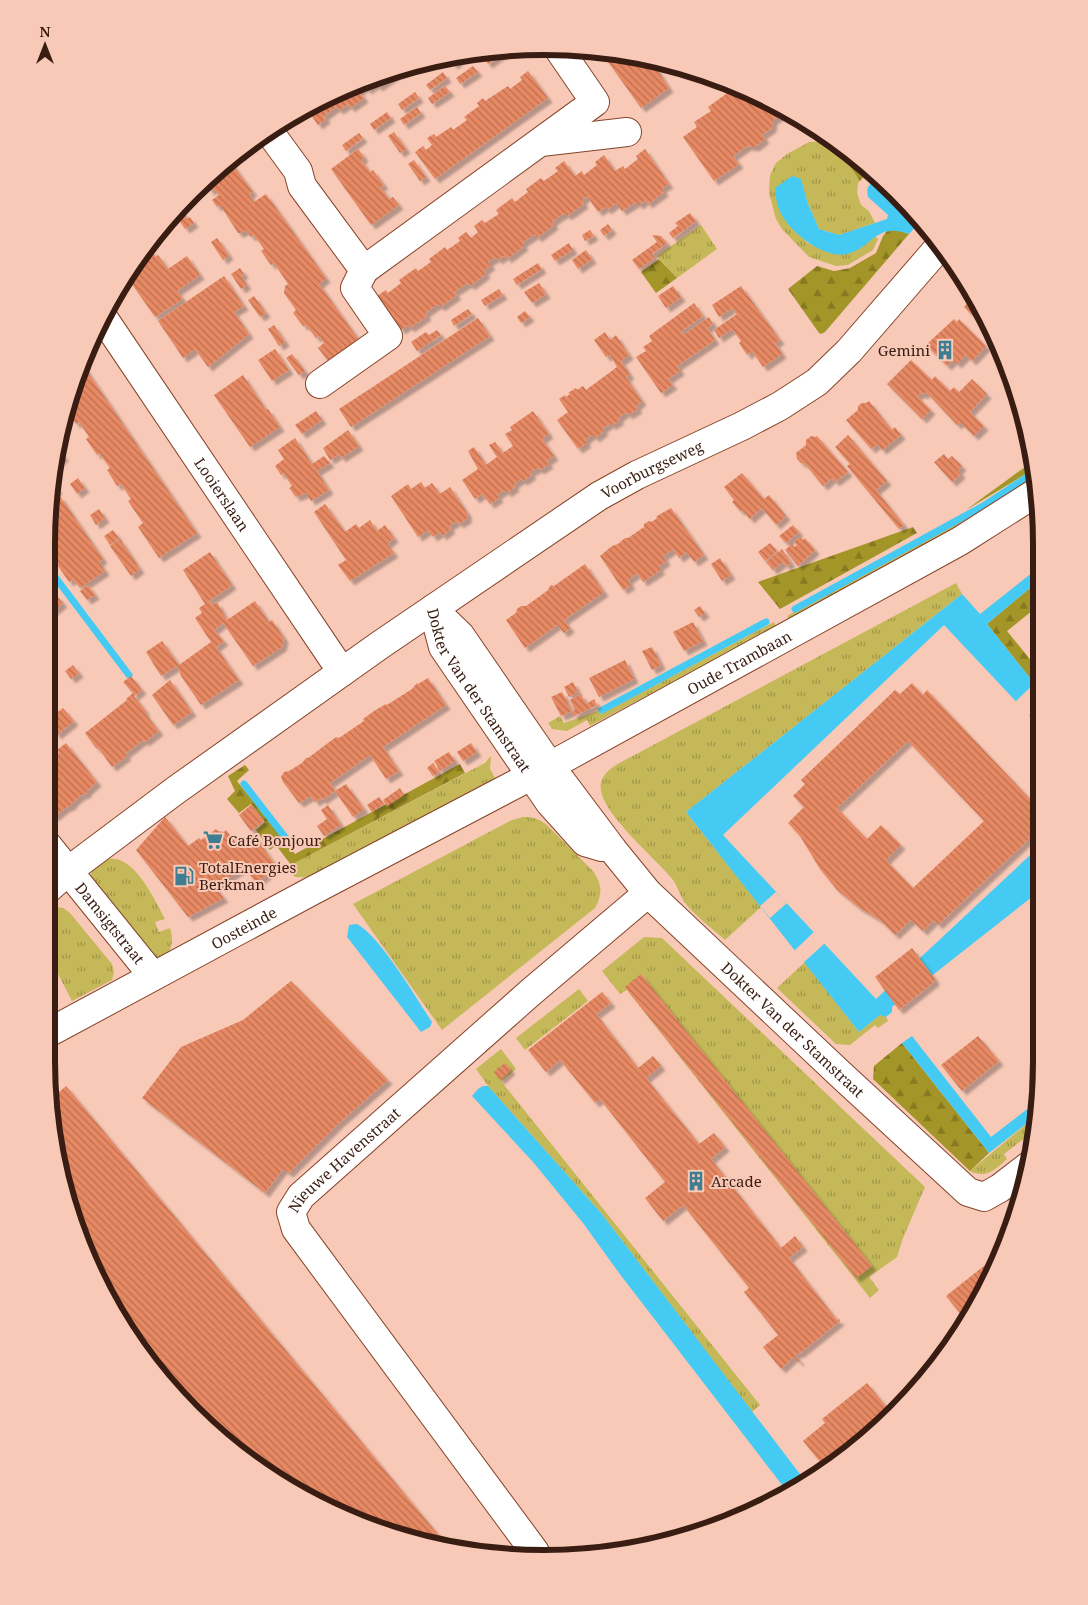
<svg xmlns="http://www.w3.org/2000/svg" width="1088" height="1605" viewBox="0 0 1088 1605" font-family="'Noto Serif',serif">
<defs>
<pattern id="grass-tufts" width="24" height="20" patternUnits="userSpaceOnUse" patternTransform="scale(1.25)"><rect width="24" height="20" fill="#c5b859"/><path d="M3 7l-1-3M5 7V3M7 7l1-3M15 17l-1-3M17 17v-4M19 17l1-3" fill="none" stroke="#a19548"/></pattern>
<pattern id="forest-firs" width="22" height="20" patternUnits="userSpaceOnUse" patternTransform="scale(1.25)"><rect width="22" height="20" fill="#a39527"/><path d="M5 1l3.5 6h-7zM16 11l3.5 6h-7z" fill="#867920"/></pattern>
<pattern id="building-back-hatch" width="6" height="6" patternUnits="userSpaceOnUse" patternTransform="scale(1.25)"><rect width="6" height="6" fill="#e78964"/><path d="M-1 5l2 2M0 0l6 6M5-1l2 2" fill="none" stroke="#bc6f51"/></pattern>
<filter id="shadow"><feDropShadow dx="4.5" dy="4.5" stdDeviation="1" flood-color="#0004"/></filter>
</defs>
<rect width="100%" height="100%" fill="#f8c9b7"/>
<!-- grass -->
<path fill="url(#grass-tufts)" d="M833,141L860,181L858,183L857,193L861,205L869,211L875,223L839,235L819,229L808,204L801,180L806,242C840,259 845,259 875,236L878,239L873,250L848,265L836,266L809,257L782,229L776,219L769,193L770,175L776,163L787,154L809,142Z
M701,225L717,249L677,278L657,256Z
M1035,475V479C956,530 874,576 790,620L787,616L987,507Z
M956,583L962,594L686,812L761,907L725,940C712,928 696,917 685,903C680,896 678,887 673,880C657,859 595,809 601,783C604,767 629,759 642,751Z
M774,622L776,627L590,726L587,720L567,731L552,729L548,723L560,716L564,723L598,711L601,714Z
M491,756L490,769L499,785L319,878L295,877L292,874L291,865L485,763Z
M523,817C534,817 540,819 548,826L593,871C602,884 603,894 595,908L442,1030L353,904L512,820Z
M103,859C110,859 116,858 122,861C141,870 156,902 165,919L155,922L159,932L170,928C174,940 172,950 164,959H151L90,880L92,869Z
M57,907L63,908L70,913L112,964L114,972L112,980L72,1001L56,970L49,974V909Z
M644,937L662,938L925,1187L903,1238L897,1257L869,1277L879,1290L870,1298L627,990L620,994L602,971Z
M805,962L859,1032L880,1015L886,1017L888,1021L878,1028L875,1025L850,1045L836,1044L777,988Z
M579,989L588,1001L525,1050L516,1038Z
M501,1049L516,1069L501,1081L760,1405L752,1412L601,1213L488,1086L476,1069Z
M1036,1116L1035,1130L1004,1154L1007,1159C995,1170 986,1179 970,1171Z"/>
<!-- forest -->
<path fill="url(#forest-firs)" d="M833,141L869,170L860,181Z
M888,230H897L909,234L825,332L821,334L819,333L788,289L817,266L834,271L850,268L876,253L883,236Z
M659,259L677,278L656,293L641,272Z
M1033,456L1034,469L966,510L1029,464L1027,460Z
M913,527L917,533L780,609L758,582Z
M1042,578V603L1007,631L1042,674L1034,683L987,624Z
M460,764L465,773L291,865L276,845L270,850L256,830L265,822L251,804L239,813L227,799L235,791L228,776L245,765L249,770L237,781L295,854Z
M902,1043L989,1153L970,1171L873,1079L874,1066Z"/>
<!-- water -->
<path fill="#45cbf3" d="M792,176L801,179L808,204L819,229L839,235L887,219L888,215L868,197C867,191 866,187 872,183C892,170 898,209 908,217C911,219 916,220 920,222L909,234C875,222 873,248 847,254C825,259 794,235 783,217C777,208 776,198 775,188Z
M1042,565V578L987,624L1042,693V729L944,625L723,835L876,999L1042,844V889L892,1007V1012L886,1017L880,1015L859,1032L686,812L962,594L980,614Z
M357,924C380,936 416,998 432,1022L430,1027L421,1032L347,937L349,925Z
M912,1036L991,1137L1038,1101L1036,1116L989,1153L902,1043Z
M483,1086H488L601,1213L806,1482L789,1494L619,1273L583,1223L533,1162L472,1096L478,1089Z"/>
<!-- pier -->
<path fill="#f8c9b7" d="M1036,682L1042,689V702L1027,717L1014,703Z
M776,892L787,903L770,918L760,906Z
M814,932L825,943L803,963L794,951Z"/>
<g fill="none" stroke-linecap="round" stroke-linejoin="round">
<!-- stream -->
<path stroke="#45cbf3" stroke-width="7" d="M46,565L129,675
M795,609L985,505L1035,472
M602,710L766,622
M244,784L288,841"/>
</g>
<!-- building -->
<path fill="url(#building-back-hatch)" fill-rule="evenodd" filter="url(#shadow)" d="M504,50L505,52L488,64L484,59L494,51Z
M601,52L641,56L652,59L651,60L669,88L641,108Z
M455,55L459,61L453,65L447,56Z
M473,66L478,72L460,84L456,78Z
M404,69L378,87L376,84L367,90L365,87L359,91L364,98L350,108L348,104L339,110L336,107L324,116L326,119L318,125L307,109L353,84Z
M528,71L548,98L435,179L415,152L423,146L426,150L432,145L427,138L434,134L436,137L451,127L453,130L467,120L464,117L479,106L477,103L483,98L485,101L508,86L510,89L522,80L520,77Z
M443,72L447,78L430,90L426,85Z
M445,86L450,92L432,104L428,98Z
M737,86L786,112L773,120L772,128L762,135L765,139L755,147L747,146L733,156L739,164L714,181L683,137L697,127L694,122L711,111L708,107Z
M415,92L419,98L402,110L398,104Z
M417,107L421,113L404,125L400,119Z
M387,112L391,118L374,130L370,124Z
M394,132L406,149L400,153L388,136Z
M359,133L363,138L346,151L342,145Z
M358,149L364,157L361,160L370,172L373,170L384,185L380,187L385,193L389,199L393,197L399,205L371,225L331,169Z
M645,149L669,184L662,188L664,192L648,204L645,200L639,205L636,202L622,211L616,203L607,210L605,207L598,212L587,196L582,200L584,204L567,216L565,213L558,217L552,222L554,225L537,238L535,234L522,243L524,246L507,259L505,255L498,260L496,257L488,262L491,265L484,271L486,274L470,286L468,283L454,292L457,295L440,307L438,304L432,308L425,313L427,316L410,328L408,325L401,330L377,296L386,290L388,293L401,283L399,280L416,268L418,271L431,262L429,259L445,247L447,250L453,246L460,241L458,238L466,232L471,238L478,232L474,226L482,220L485,223L491,219L499,214L496,210L512,198L515,202L528,192L526,189L541,178L544,181L558,171L555,168L564,161L575,176L582,171L584,175L597,165L595,162L604,155L615,171L623,166L625,169L638,159L636,156Z
M414,160L426,177L420,181L408,164Z
M230,161L253,192L249,194L254,202L266,194L326,278L319,284L359,340L328,361L318,348L324,343L319,336L316,338L306,325L303,326L293,313L296,310L284,293L285,286L288,284L274,263L271,265L261,251L264,249L254,235L251,237L246,230L240,233H238L220,205L217,207L212,200L219,195L214,189L210,191L204,182Z
M181,210L187,219L190,217L194,223L185,229L175,214Z
M690,213L696,221L673,238L669,233L678,226L675,223Z
M608,224L612,230L604,236L600,230Z
M590,230L594,236L585,241L582,235Z
M652,235L661,236L667,243L652,254L655,258L639,269L632,260L657,242Z
M217,238L229,255L223,260L211,242Z
M569,243L573,250L555,261L551,255Z
M151,250L156,257L158,255L168,269L187,256L200,275L177,291L183,299L155,317L127,277L146,263L142,256Z
M586,250L592,259L578,269L572,260Z
M538,263L542,269L517,285L513,279Z
M240,268L244,274L241,276L247,285L241,289L231,274Z
M224,276L244,306L234,312L249,334L208,367L195,349L183,358L158,321Z
M539,283L546,294L532,303L524,292Z
M673,286L681,297L666,308L658,296Z
M741,286L780,340L775,343L782,354L763,367L752,351L747,355L739,343L741,341L732,329L719,338L714,330L737,314L732,308L719,317L712,305Z
M499,289L503,295L485,306L481,300Z
M972,294L996,338L995,339L964,307L970,300L969,296Z
M254,296L266,313L260,317L248,300Z
M694,303L703,316L681,332L683,335L709,317L713,324L707,328L715,340L677,366L680,371L668,379L673,385L661,393L636,357L646,351L643,347L652,341L649,336Z
M468,309L472,314L454,326L451,320Z
M525,311L530,317L521,323L517,317Z
M478,318L490,336L351,427L339,409Z
M954,319L957,322L959,319L986,346L972,361L966,355L957,364L953,360L947,366L926,345Z
M274,325L285,342L279,346L268,329Z
M437,330L441,335L417,351L411,342L426,332L429,335Z
M605,332L610,340L616,335L629,355L621,361L630,375L626,377L642,401L636,406L638,409L628,415L626,412L618,418L620,420L611,426L610,423L602,429L604,431L595,438L593,435H591L585,440L587,443L578,449L557,420L568,412L559,399L565,395L566,397L570,394L568,393L576,388L577,390L583,386L586,390L617,367L610,355L606,357L594,340Z
M275,349L289,370L272,381L258,360Z
M1002,351L1004,353L1011,377L993,359Z
M292,354L305,371L299,375L286,358Z
M911,360L932,380L935,376L950,391L954,387L959,392L972,379L987,394L970,412L984,426L974,436L960,422L957,425L926,392L923,395L921,393L917,396L931,410L922,419L887,384Z
M83,365L197,533L159,558L138,527L143,523L128,501L131,499L121,484L117,486L107,470L110,468L104,460L100,453L97,455L86,439L89,437L79,422L76,424L68,412Z
M243,375L266,410L268,409L280,427L250,447L214,395Z
M869,401L892,430L895,427L901,435L882,450L877,444L871,449L846,420L858,410V406L862,403H866Z
M316,411L322,420L302,434L295,425Z
M533,411L549,434L542,439L554,456L547,461L549,464L540,470L538,468L530,472L532,475L523,481L521,479L514,484L515,487L507,493L505,490H504L497,495L499,498L490,504L482,494L475,499L462,480L478,469L468,451L474,447L486,465L497,457L489,445L495,442L503,453L513,446L505,434L512,430L510,427Z
M348,430L359,446L341,458L339,454L330,460L323,448Z
M848,435L887,481L876,490L904,525L899,529L847,466L850,464L835,447Z
M811,436L815,437L817,436L848,472L835,482L832,478L823,486L805,464L801,463L797,459L796,453L806,445V440Z
M295,438L312,464L324,456L330,463L317,471L329,490L311,501L306,493L296,497L289,488L292,486L288,480L284,473L281,475L275,466L284,459L278,450Z
M58,448L64,457L56,463L54,461L56,449Z
M944,454L948,459L952,456L962,466L958,470L961,474L952,482L934,462Z
M742,473L764,499L769,495L786,516L776,525L762,508L750,519L742,510L740,511L732,502L734,500L724,487Z
M78,478L85,488L77,494L70,484Z
M421,482L425,488L432,483L440,494L450,487L468,514L466,515L468,518L459,524L457,521L449,526L451,529L442,536L440,532L433,537L428,530L418,537L391,496L408,484L411,489Z
M54,484L58,490L53,493L57,498L60,496L103,559L99,562L105,571L80,588L73,579L69,582L46,548L52,485Z
M325,504L345,532L356,524L359,528L370,520L377,531L385,525L394,538L387,544L394,553L350,581L338,565L346,560L314,512Z
M671,508L704,555L694,562L687,552L679,558L673,549L663,556L666,561L658,567L661,570L643,582L637,573L628,580L631,585L623,590L600,556L612,546L618,544L625,538H628L644,527V524L649,521L651,522L656,519L657,516Z
M99,509L105,518L96,525L90,515Z
M793,525L799,532L786,543L779,536Z
M113,530L119,538L110,545L104,536Z
M800,537L803,540L805,538L815,550L798,566L785,550L792,544L794,547L797,545L794,542Z
M120,539L140,569L131,576L110,546Z
M770,543L777,551L765,561L758,552Z
M782,549L791,563L786,566L783,562L773,570L766,562Z
M210,552L232,585L209,601L212,605L217,602L227,620L255,601L269,622L272,620L284,638L282,647L253,666L223,623L214,630L224,641L216,647L239,680L201,705L181,676L177,666L161,676L146,652L162,641L179,665L211,642L195,618L202,613L199,608L205,604L183,570Z
M720,558L731,575L722,581L711,564Z
M585,564L604,592L564,620L570,628L564,633L557,625L525,648L506,620L516,613L517,609L521,606H526L547,591L551,585L554,586Z
M88,585L95,595L87,600L80,591Z
M56,595L63,603L52,612L47,606V603Z
M700,606L705,613L699,617L694,610Z
M693,622L703,641L684,651L673,632Z
M652,647L661,665L652,670L642,651Z
M625,660L634,679L599,697L589,678Z
M73,665L79,673L71,679L65,671Z
M131,676L142,690L134,696L145,710V713L159,731L145,742L143,740L125,754L127,756L112,767L99,749L96,748L85,733L127,700L126,699L133,693L123,682Z
M428,678L446,705L383,747L399,771L386,779L370,755L330,783L335,791L324,799L322,800L321,798L315,802L311,796L299,803L283,782L281,777L284,772L289,771L302,763L306,758H308L336,737L339,738L358,725L364,721L363,719L374,711L386,704L387,705L412,689L417,683L418,684Z
M170,680L192,712L173,725L152,695Z
M573,682L578,692L569,697L564,687Z
M912,683L923,695L927,690L1034,803L1030,807L1041,819L1029,830L1033,835L938,925L934,920L923,931L911,920L895,935L880,920L858,907L837,890L820,869L800,836L788,823L804,807L793,796L805,784L801,780L895,690L900,694ZM908,741L984,821L913,888L886,860L901,845L881,825L867,839L837,808Z
M562,692L572,711L561,716L551,697Z
M581,694L586,704L594,699L597,705L574,716L572,712L575,710L570,700Z
M51,708L55,714L63,708L74,721L57,735L48,723L47,711Z
M66,743L97,782L87,791V793L80,796L72,803V805L65,808L54,817L48,809V762L59,753L57,750Z
M471,743L477,752L463,761L457,752Z
M449,752L455,761L440,771L434,761Z
M433,763L439,772L433,776L427,768Z
M346,784L364,809L353,817L335,791Z
M400,788L404,795L387,806L383,800Z
M379,797L384,804L372,812L367,805Z
M251,805L264,821L251,831L239,815Z
M328,805L341,825L324,836L317,826L327,819L321,810Z
M165,817L188,846L199,838L201,840L216,829L218,831L224,832L226,830L239,847L254,835L277,867L256,883L244,867L215,887L224,898L188,917L136,850Z
M912,948L935,979L934,982L899,1010L875,977Z
M641,974L872,1266L856,1278L625,987Z
M291,981L388,1080L339,1123L289,1173L283,1169L265,1193L142,1098L181,1047L243,1020Z
M602,992L611,1003L596,1014L638,1068L653,1056L661,1066L646,1078L699,1144L714,1133L725,1147L711,1159L781,1248L795,1236L803,1247L789,1258L837,1320L839,1319L840,1321L799,1354L798,1353L795,1355L800,1361L799,1362L794,1357L781,1369L763,1347L778,1335L744,1292L749,1288L683,1205L663,1221L645,1198L665,1182L600,1099L595,1103L560,1060L546,1072L528,1050Z
M978,1036L999,1061L962,1091L941,1065Z
M505,1063L511,1070L500,1080L494,1072Z
M66,1086L182,1225L451,1550L354,1521L241,1456L192,1413L130,1338L73,1221L51,1126L50,1100Z
M985,1265L993,1274L990,1281L967,1322L946,1296Z
M867,1383L893,1415L825,1468L803,1441L825,1423L822,1419Z"/>
<g fill="none" stroke-linecap="round" stroke-linejoin="round">
<defs>
<g id="minor">
<path d="M268,130L298,171L302,186L364,270L595,102L558,48"/>
<path d="M541,142L627,132"/>
<path id="s1" d="M102,316L342,672"/>
<path d="M320,384L388,336L355,288L364,270"/>
<path id="s2" d="M433,609L460,635L550,766L613,850L648,893L839,1073L968,1192L984,1197L1000,1188L1030,1165"/>
<path id="s3" d="M433,609L443,647L550,803L585,842L602,847"/>
<path id="s4" d="M48,846L153,976"/>
<path id="s5" d="M49,888L68,871L176,790L380,645L599,496L637,475L742,426L780,406L817,382L849,351L940,246"/>
<path id="s6" d="M50,1032L310,892L550,766L960,541L1037,492"/>
<path id="s7" d="M529,1557L535,1552L296,1229L291,1212L301,1196L531,992L648,893"/>
</g>
</defs>
<!-- minor casing -->
<use href="#minor" stroke="#854429" stroke-width="30"/>
<!-- minor -->
<use href="#minor" stroke="#fff" stroke-width="28"/>
</g>
<!-- icons -->
<defs>
<symbol id="building-bare" viewBox="-9 -9 18 18"><path d="M-4-6H4V6H1V3H-1V6H-4ZM-2.5-4.3h1.7v1.8h-1.7ZM.8-4.3h1.7v1.8H.8ZM-2.5-1h1.7V.8h-1.7ZM.8-1h1.7V.8H.8Z" fill="#3e7d92" stroke="#f8c9b7" stroke-width="2.5" paint-order="stroke"/></symbol>
<symbol id="supermarket-bare" viewBox="-9 -9 18 18"><path d="M-6-5.5h2.5l.6 2H6L4.5 2H-2.5L-4.4-4H-6ZM-1.5 3.2a1.3 1.3 0 1 0 .1 0ZM3 3.2a1.3 1.3 0 1 0 .1 0Z" fill="#3e7d92" stroke="#f8c9b7" stroke-width="2.5" paint-order="stroke"/></symbol>
<symbol id="fuel-bare" viewBox="-9 -9 18 18"><path d="M-5.5-6h7V0h2V4h1.3V-2.5L3-4.5l.8-.8L6-3V5H2.5V1h-1V6h-7ZM-4.2-4.7v3.2H.2V-4.7Z" fill="#3e7d92" stroke="#f8c9b7" stroke-width="2.5" paint-order="stroke"/></symbol>
</defs>
<g fill-rule="evenodd">
<use href="#building-bare" x="931" y="336" width="28" height="28"/>
<use href="#supermarket-bare" x="199" y="826" width="28" height="28"/>
<use href="#fuel-bare" x="170" y="862" width="28" height="28"/>
<use href="#building-bare" x="682" y="1167" width="28" height="28"/>
</g>
<g text-anchor="middle" dominant-baseline="central" stroke-width="4" stroke-linejoin="round" paint-order="stroke">
<!-- poi labels -->
<g font-size="15" fill="#3a1d12" stroke="#f8c9b7" text-anchor="start">
<text x="930" y="350" text-anchor="end">Gemini</text>
<text x="228" y="840">Café Bonjour</text>
<text x="199" y="867">TotalEnergies<tspan x="199" dy="17">Berkman</tspan></text>
<text x="711" y="1181">Arcade</text>
</g>
<!-- street labels -->
<g font-size="15" fill="#3a1d12" stroke="#f8c9b7">
<text stroke="none"><textPath href="#s5" startOffset="735">Voorburgseweg</textPath></text>
<text stroke="none"><textPath href="#s1" startOffset="215">Looierslaan</textPath></text>
<text stroke="none"><textPath href="#s6" startOffset="782">Oude Trambaan</textPath></text>
<text stroke="none"><textPath href="#s3" startOffset="94">Dokter Van der Stamstraat</textPath></text>
<text stroke="none"><textPath href="#s4" startOffset="99">Damsigtstraat</textPath></text>
<text stroke="none"><textPath href="#s6" startOffset="220">Oosteinde</textPath></text>
<text stroke="none"><textPath href="#s2" startOffset="556">Dokter Van der Stamstraat</textPath></text>
<text stroke="none"><textPath href="#s7" startOffset="502">Nieuwe Havenstraat</textPath></text>
</g>
</g>
<!-- crop -->
<path d="M0 0H1088V1605H0ZM544 55H544A489 489 0 0 1 1033 544V1061A489 489 0 0 1 544 1550H544A489 489 0 0 1 55 1061V544A489 489 0 0 1 544 55Z" fill="#f8c9b7" fill-rule="evenodd"/>
<path fill="none" stroke="#3a1d12" stroke-width="6" d="M544 55H544A489 489 0 0 1 1033 544V1061A489 489 0 0 1 544 1550H544A489 489 0 0 1 55 1061V544A489 489 0 0 1 544 55Z"/>
<!-- north arrow -->
<g transform="translate(45 45)" stroke="#f8c9b7" stroke-width="4" paint-order="stroke">
<path d="M0-4L9 19L0 12L-9 19Z" fill="#3a1d12"/>
<text y="-8" font-size="14" font-weight="bold" text-anchor="middle" fill="#3a1d12">N</text>
</g>
</svg>
